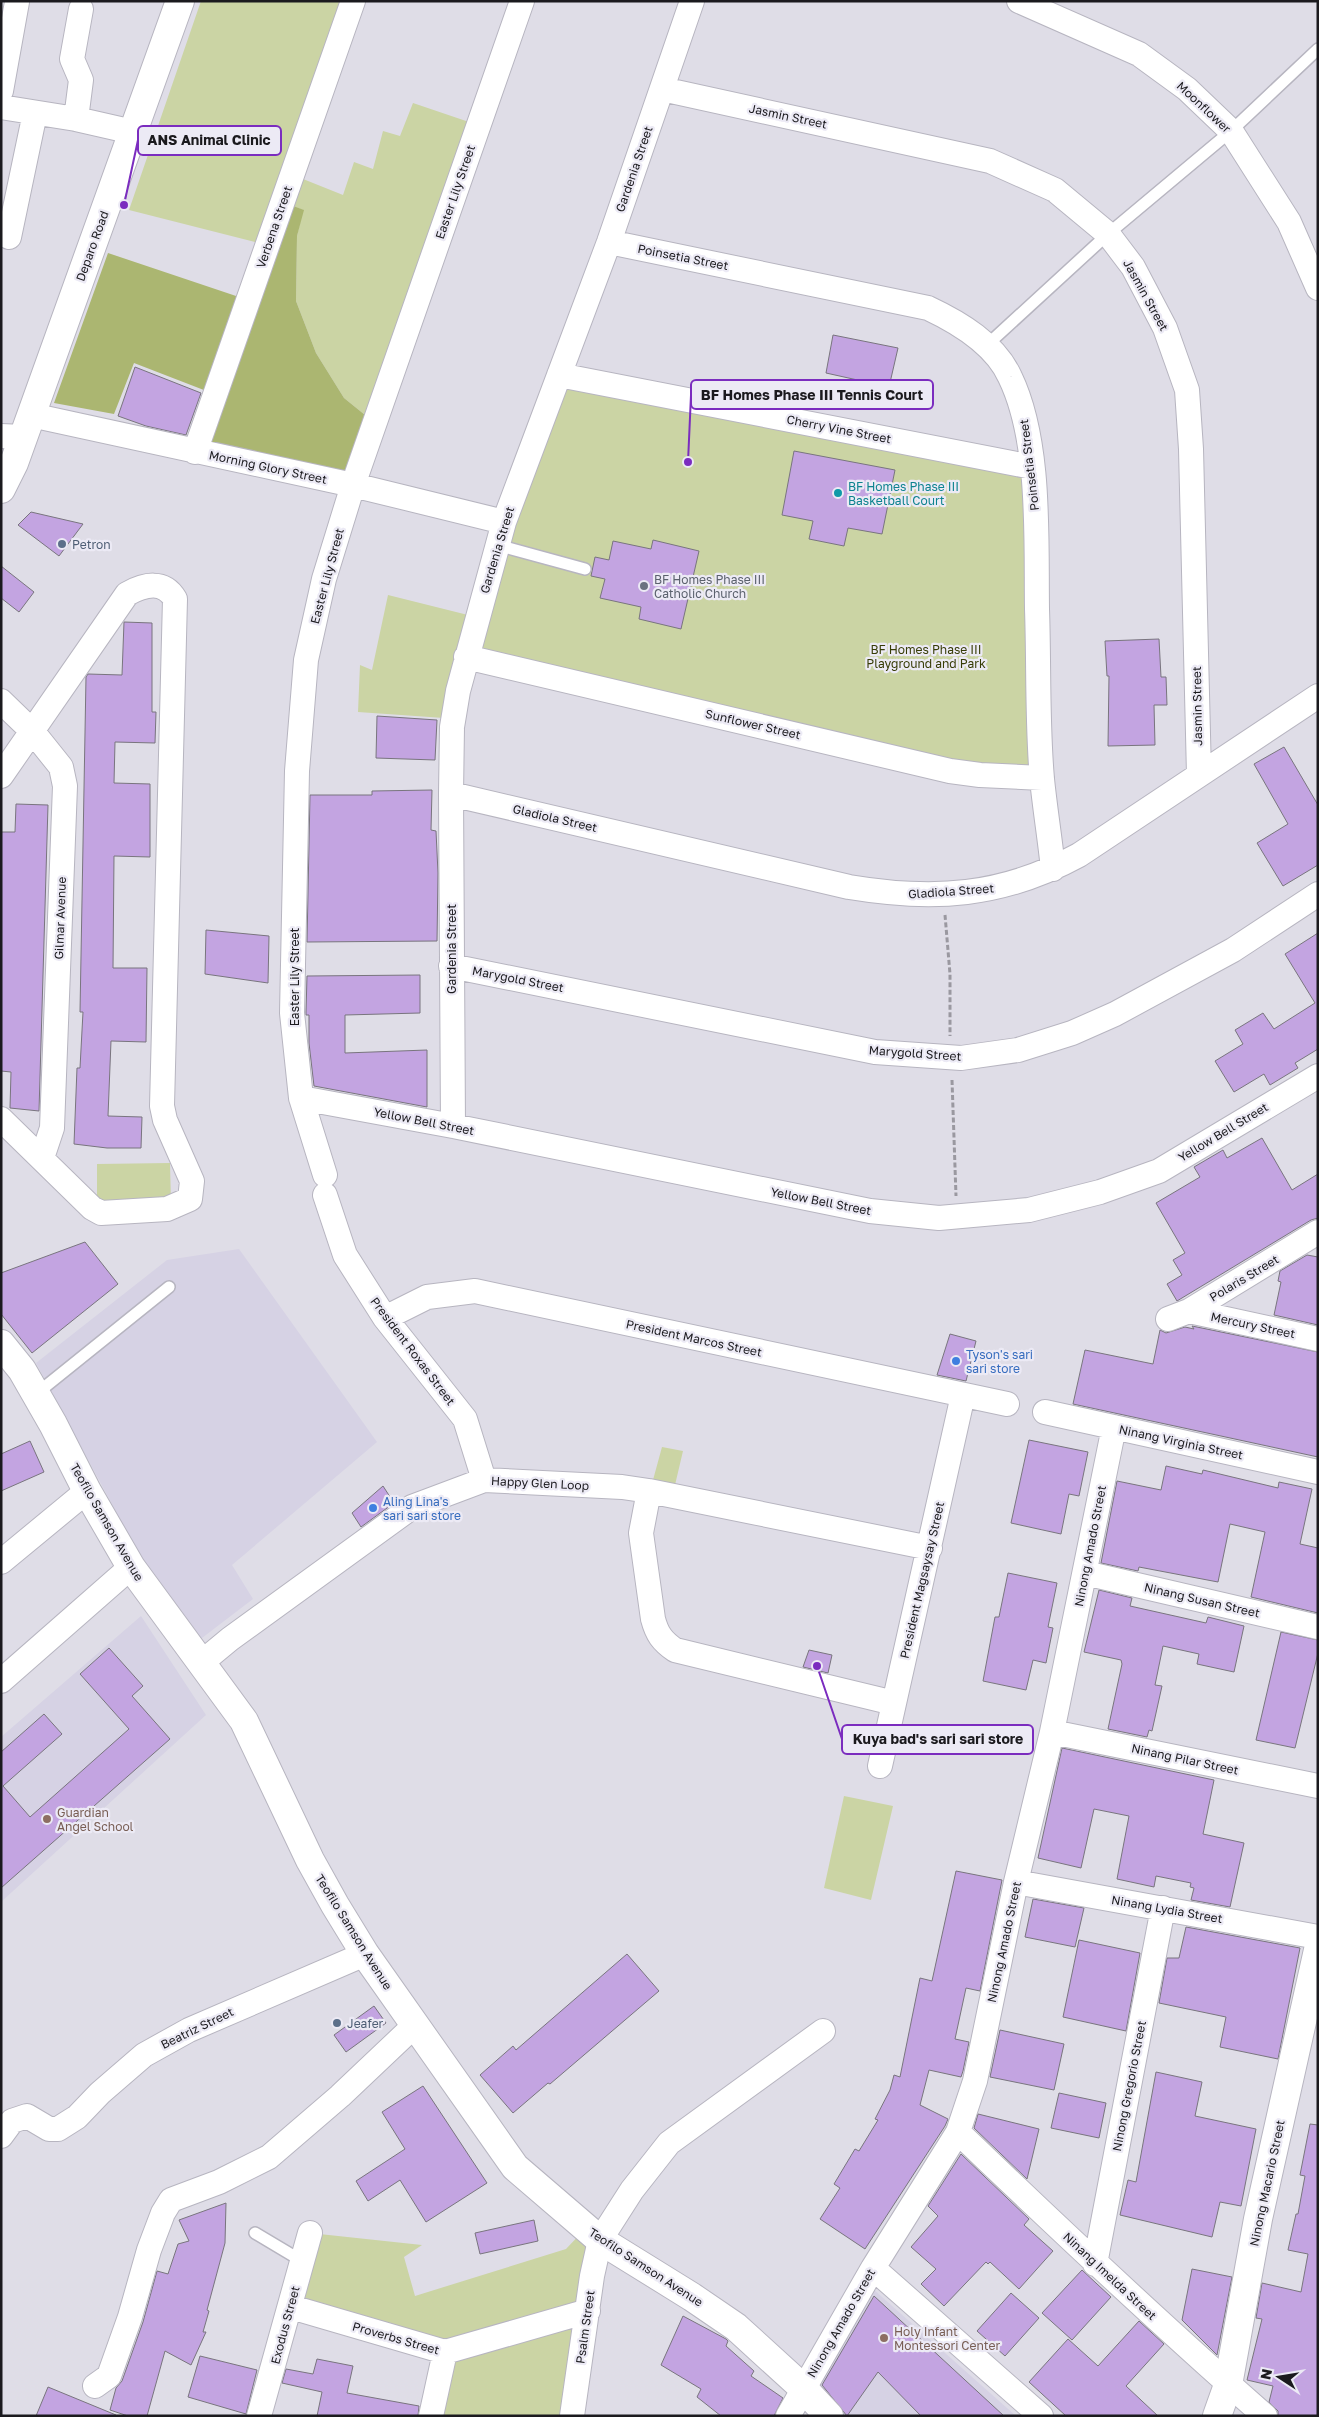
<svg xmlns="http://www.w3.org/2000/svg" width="1319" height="2417" viewBox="0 0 1319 2417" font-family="'Golos Text',sans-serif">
<rect width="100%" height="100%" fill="#dfdde7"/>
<!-- built -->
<path fill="#d6d2e4" d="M239,1249L377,1442L232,1565L253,1599L198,1641L141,1558L36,1363L167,1260Z
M141,1616L206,1715L1,1902V1737Z
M873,2289L1016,2416H835L807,2387Z"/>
<!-- green -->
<path fill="#cbd4a4" d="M201,1H345L259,243L129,210Z
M413,103L469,122L365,415L344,398L316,353L296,301L297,236L303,210L288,204L298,177L343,195L354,162L373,169L383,131L400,136Z
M561,382L1026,472L1034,772L984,771L473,653Z
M388,595L468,615L444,718L358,712L360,665L372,670Z
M170,1163L171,1204L97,1205V1164Z
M662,1447L683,1451L675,1485L653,1480Z
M844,1796L893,1806L871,1900L824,1888Z
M586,2228L600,2240L572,2416H431L445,2352L291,2307L310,2233L422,2245L404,2257L415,2296L566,2249Z"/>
<!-- forest -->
<path fill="#abb671" d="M288,204L304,210L297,236L296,301L316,353L344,398L365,415L345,475L206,446Z
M108,253L242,298L209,392L134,363L114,414L54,403Z"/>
<!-- building -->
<path fill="#c3a4e1" stroke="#79757e" d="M833,335L898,348L889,387L826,373Z
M135,367L201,393L186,435L146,426L118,416Z
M794,451L895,470L882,534L848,528L844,546L809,539L813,521L782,515Z
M31,512L83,524L59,556L18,525Z
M653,540L699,551L681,629L639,619L641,607L600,598L605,579L591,576L595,557L609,560L613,541L651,549Z
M1,566L34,592L19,612L1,598Z
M124,622L152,623V712H156L155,743L115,742L114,783L150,784V857L114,856L113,968H147L146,1042L111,1041L108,1116L142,1117L141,1148H107L74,1144L77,1068H80L83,1012H80L86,677L88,674L122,675Z
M1159,639L1161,677H1166L1167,705H1154L1155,745L1108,746L1109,676H1107L1105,641Z
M377,716L437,720L435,760L376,758Z
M1284,747L1318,805V865L1283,886L1257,843L1288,824L1254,764Z
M432,790L431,830L436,831L438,873L437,941L307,942L310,795H372V791Z
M16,804L48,805L39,1111L10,1108L11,1072L1,1071V832H15Z
M206,930L269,936L268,983L205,974Z
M1318,933V1049L1295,1063L1298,1068L1270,1085L1264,1074L1234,1092L1215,1061L1243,1044L1235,1030L1263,1013L1274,1029L1315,1003L1285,954Z
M420,975V1013L345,1015V1053L427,1050V1107L314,1086L309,1043V1015H306V1012L307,976Z
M1262,1138L1292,1190L1318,1174V1218L1311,1220L1177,1301L1167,1284L1182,1275L1173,1260L1185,1253L1156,1203L1200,1177L1194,1167L1223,1150L1227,1158Z
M85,1242L118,1284L32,1353L1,1314V1273Z
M1307,1255L1318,1257V1325L1274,1315L1281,1282L1278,1281L1280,1271Z
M1192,1326L1318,1352V1457L1073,1404L1085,1350L1153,1364L1160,1330L1166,1333L1185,1327L1194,1329Z
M950,1334L976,1341L966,1381L937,1375Z
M1029,1440L1088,1452L1079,1496L1069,1494L1061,1534L1011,1523Z
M30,1441L44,1472L1,1491V1454Z
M1166,1466L1202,1474L1203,1470L1278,1488L1279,1482L1312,1489L1300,1544L1318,1548V1613L1251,1597L1265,1532L1230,1524L1218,1582L1139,1567L1138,1571L1101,1563L1117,1481L1161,1490Z
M383,1486L394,1503L361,1527L352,1513Z
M1008,1573L1057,1583L1048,1627L1053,1628L1046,1663L1033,1660L1026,1690L983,1681L995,1617H999Z
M1099,1590L1132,1598L1130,1606L1206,1623L1208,1617L1244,1626L1234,1672L1197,1664L1199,1654L1163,1646L1155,1685L1162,1686L1152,1731L1149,1730L1147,1737L1108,1729L1122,1664L1121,1660L1084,1652Z
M1281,1632L1318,1640V1653L1295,1748L1256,1740Z
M109,1648L143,1686L132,1696L170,1739L1,1888V1752L44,1714L62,1734L3,1786L30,1817L129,1729L80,1674Z
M809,1650L832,1655L828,1673L803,1667Z
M1062,1748L1214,1780L1203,1834L1244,1843L1230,1907L1191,1900L1194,1888L1190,1887L1191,1883L1156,1876L1154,1887L1117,1879L1129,1816L1094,1809L1081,1868L1038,1858Z
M956,1871L1002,1880L980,1991L966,1988L955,2039L969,2042L963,2071L961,2077L929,2070L920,2105L948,2119L945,2126L865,2249L820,2219L840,2188L834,2184L855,2149L859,2151L878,2120L875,2119L890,2090L894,2075L900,2077L920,1978L932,1981Z
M1033,1899L1084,1908L1075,1947L1025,1937Z
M1186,1927L1300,1948L1278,2059L1220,2047L1226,2017L1159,2003L1167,1958H1179Z
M1079,1940L1140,1953L1126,2031L1063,2017Z
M627,1954L659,1991L550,2084L548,2083L513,2113L480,2075L513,2046L516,2050Z
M374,2006L386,2023L346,2052L334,2035Z
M1000,2030L1064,2044L1054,2090L990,2077Z
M1156,2072L1202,2082L1195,2116L1256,2129L1241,2206L1220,2202L1212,2237L1120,2215L1128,2180L1136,2182Z
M423,2086L487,2183L426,2222L400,2180L368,2201L356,2181L405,2149L382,2112Z
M1059,2093L1106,2103L1099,2138L1051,2128Z
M978,2114L1039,2129L1027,2179L974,2128Z
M1310,2124L1318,2125V2416H1278V2411L1269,2402L1273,2386L1247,2380L1262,2319L1256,2318L1262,2283L1301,2292L1308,2254L1288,2250L1296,2214H1298L1305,2176L1300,2175Z
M961,2154L1029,2219L1024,2225L1053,2251L1019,2289L990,2262L988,2264L986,2262L944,2306L921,2284L936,2269L911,2247L938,2216L928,2206Z
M226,2203L225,2243L207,2310L209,2311L203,2332H206L191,2365L165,2351L147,2416H128L110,2410L116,2388L122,2381L143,2322L157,2271L168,2274L178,2244L189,2241L179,2220Z
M534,2220L538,2241L480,2254L475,2233Z
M1192,2269L1232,2277L1217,2355L1182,2320Z
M1082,2270L1111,2297L1072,2340L1042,2313Z
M1011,2293L1039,2318L1005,2356L977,2331Z
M874,2296L1004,2416H921L878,2372L847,2416L822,2385Z
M683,2316L726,2339L728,2341L726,2346L754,2371L751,2376L783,2398L774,2416H721L697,2397L701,2389L661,2365Z
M1139,2321L1164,2344L1126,2386L1158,2416H1066L1029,2382L1068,2339L1098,2366Z
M200,2356L257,2370L246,2414L188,2397Z
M317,2359L353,2366L347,2393L419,2406L418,2416H317L322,2392L282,2383L286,2369L313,2374Z
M48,2387L116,2415V2416H36Z"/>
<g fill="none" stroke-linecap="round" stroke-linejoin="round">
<defs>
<path id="lane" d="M987,345L1108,234L1231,131L1318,49
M497,545L585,569
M36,1394L169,1287
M255,2233L302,2261"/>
<path id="street" d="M1019,1L1139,54L1187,89L1231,131L1289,222L1318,288
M662,89L990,161L1055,190L1108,234L1133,267L1165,328L1187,390L1191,449L1199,775
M1,91L17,2
M1,107L76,119L133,132
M76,119L81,80L72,59L81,9
M9,237L35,113
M609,242L928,308C960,323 995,344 1010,377C1041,441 1036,538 1037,609C1039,665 1037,723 1042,779C1045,809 1050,839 1053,869
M559,375L1032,467
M31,415L353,485L504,522
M1,436L23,437
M195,452L353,1
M466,657L950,771L980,775L1042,778
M1,701L33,732L61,767L65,786L52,1128L42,1158
M1,776L127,594C145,584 164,580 175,599L162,1106L165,1120L192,1181L190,1199L167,1209L101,1213L92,1208L1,1119
M451,794L849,887C933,901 1002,897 1079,855L1318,696
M451,966L875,1052L961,1058L1018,1050L1072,1033L1115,1014L1233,950L1318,894
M301,1098L453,1126L870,1211L939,1218L1029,1210L1100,1192L1159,1171L1318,1076
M453,1126L451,794L452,727L458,691L504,522L609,242L692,1
M325,1175L301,1098L292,1013L297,771L306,660L324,579L353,485L522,1
M325,1195L345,1255L385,1318L465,1419L484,1480
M1189,1311L1318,1339
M385,1318L427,1297L475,1291L1007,1404
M1168,1319L1189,1311L1318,1232
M1045,1412L1318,1472
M649,1491L641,1533L653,1619C657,1634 662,1641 675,1650L894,1703
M1,1562L87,1491
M1085,1573L1318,1627
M201,1663L230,1639L412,1507L484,1480L622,1487L649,1491L930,1548
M1,1681L131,1567
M1052,1732L1318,1786
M880,1766L963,1395
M1016,1882L1318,1937
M958,2132C1059,2229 1160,2324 1265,2416
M1,2136L12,2121L27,2116L49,2129H58L77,2117L100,2093L144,2055L189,2030L365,1954
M1095,2264L1163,1908
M873,2268L1041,2416
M291,2307L445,2352L588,2311
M95,2386L109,2376L130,2317L149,2250L163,2213L171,2200L219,2182L269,2157L340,2096L415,2025
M259,2416L310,2233
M431,2416L445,2352
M572,2416L592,2276L600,2240L632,2190L669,2143L823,2031
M788,2416L873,2268L958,2132L975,2081L1016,1882L1052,1732L1114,1427"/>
<path id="secondary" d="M1,489L14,463L180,1
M1,1344L22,1370L53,1424L87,1491L131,1567L244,1721L310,1860L335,1905L365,1954L515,2167L600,2240L692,2297L736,2327L803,2388L829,2416
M1217,2416L1228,2385L1258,2219L1318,1950"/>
</defs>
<!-- lane casing -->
<use href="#lane" stroke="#b7b5c0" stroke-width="14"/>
<!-- street casing -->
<use href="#street" stroke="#b7b5c0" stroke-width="26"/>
<!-- secondary casing -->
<use href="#secondary" stroke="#b7b5c0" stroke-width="30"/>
<!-- path -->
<path stroke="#9a98a0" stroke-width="3" stroke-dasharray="5 2.5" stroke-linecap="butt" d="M945,915L950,974V1036
M952,1080L956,1196"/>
<!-- lane -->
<use href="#lane" stroke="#fff" stroke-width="11"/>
<!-- street -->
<use href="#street" stroke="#fff" stroke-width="24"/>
<!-- secondary -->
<use href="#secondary" stroke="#fff" stroke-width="28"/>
</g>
<!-- markers -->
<circle fill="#0f9aa8" stroke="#eceaf5" stroke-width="2" cx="838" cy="493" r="5"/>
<g fill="#5c6f8a" stroke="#eceaf5" stroke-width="2">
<circle cx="62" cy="544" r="5"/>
<circle cx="337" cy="2023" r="5"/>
</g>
<circle fill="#6b7280" stroke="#eceaf5" stroke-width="2" cx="644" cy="586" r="5"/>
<g fill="#3f7fe0" stroke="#eceaf5" stroke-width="2">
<circle cx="956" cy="1361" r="5"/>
<circle cx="373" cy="1508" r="5"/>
</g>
<g fill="#8d6e63" stroke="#eceaf5" stroke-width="2">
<circle cx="47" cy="1819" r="5"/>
<circle cx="884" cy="2338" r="5"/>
</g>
<g text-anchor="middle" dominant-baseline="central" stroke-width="4.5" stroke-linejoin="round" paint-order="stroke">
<!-- street labels -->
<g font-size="12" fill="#1b1a1e" stroke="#eceaf5">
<text transform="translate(1204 107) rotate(43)">Moonflower</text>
<text transform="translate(788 116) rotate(12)">Jasmin Street</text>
<text transform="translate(634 169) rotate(-71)">Gardenia Street</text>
<text transform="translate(455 192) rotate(-71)">Easter Lily Street</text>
<text transform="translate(274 227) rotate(-71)">Verbena Street</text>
<text transform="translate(92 246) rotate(-70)">Deparo Road</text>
<text transform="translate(683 257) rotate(11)">Poinsetia Street</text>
<text transform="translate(1146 295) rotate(61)">Jasmin Street</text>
<text transform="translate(839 429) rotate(11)">Cherry Vine Street</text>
<text transform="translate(1029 465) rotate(-97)">Poinsetia Street</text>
<text transform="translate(268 467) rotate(12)">Morning Glory Street</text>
<text transform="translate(497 550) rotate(-73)">Gardenia Street</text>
<text transform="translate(327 576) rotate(-75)">Easter Lily Street</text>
<text transform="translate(1197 706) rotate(-91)">Jasmin Street</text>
<text transform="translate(753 724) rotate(13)">Sunflower Street</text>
<text transform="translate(555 818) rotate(13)">Gladiola Street</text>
<text transform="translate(951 891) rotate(-4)">Gladiola Street</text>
<text transform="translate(60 918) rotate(-88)">Gilmar Avenue</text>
<text transform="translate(451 949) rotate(-90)">Gardenia Street</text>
<text transform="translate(294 977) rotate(-90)">Easter Lily Street</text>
<text transform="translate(518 979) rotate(11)">Marygold Street</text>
<text transform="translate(915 1053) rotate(4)">Marygold Street</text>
<text transform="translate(424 1121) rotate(11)">Yellow Bell Street</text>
<text transform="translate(1223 1132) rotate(-31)">Yellow Bell Street</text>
<text transform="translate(821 1201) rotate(11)">Yellow Bell Street</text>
<text transform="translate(1244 1278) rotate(-31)">Polaris Street</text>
<text transform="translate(1253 1325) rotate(12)">Mercury Street</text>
<text transform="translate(694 1338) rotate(12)">President Marcos Street</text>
<text transform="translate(413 1351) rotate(53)">President Roxas Street</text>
<text transform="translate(1181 1442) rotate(12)">Ninang Virginia Street</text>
<text transform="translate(540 1483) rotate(3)">Happy Glen Loop</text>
<text transform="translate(107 1522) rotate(60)">Teofilo Samson Avenue</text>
<text transform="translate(1090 1546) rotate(-79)">Ninong Amado Street</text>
<text transform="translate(922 1580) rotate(-77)">President Magsaysay Street</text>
<text transform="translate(1202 1600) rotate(13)">Ninang Susan Street</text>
<text transform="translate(1185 1759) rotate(12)">Ninang Pilar Street</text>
<text transform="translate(1167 1909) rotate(10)">Ninang Lydia Street</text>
<text transform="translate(354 1932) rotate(58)">Teofilo Samson Avenue</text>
<text transform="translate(1004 1942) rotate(-78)">Ninong Amado Street</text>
<text transform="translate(197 2028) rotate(-26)">Beatriz Street</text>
<text transform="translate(1129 2086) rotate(-79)">Ninong Gregorio Street</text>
<text transform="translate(1267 2183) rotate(-78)">Ninong Macario Street</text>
<text transform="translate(646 2267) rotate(33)">Teofilo Samson Avenue</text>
<text transform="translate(1110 2276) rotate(43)">Ninang Imelda Street</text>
<text transform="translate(841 2323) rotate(-60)">Ninong Amado Street</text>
<text transform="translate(285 2325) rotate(-75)">Exodus Street</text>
<text transform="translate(585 2327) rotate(-82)">Psalm Street</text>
<text transform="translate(396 2338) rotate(16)">Proverbs Street</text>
</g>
<!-- culture labels -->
<g font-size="12" fill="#0d838f" stroke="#eceaf5" text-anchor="start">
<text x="848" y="486">BF Homes Phase III<tspan x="848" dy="14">Basketball Court</tspan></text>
</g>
<!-- service labels -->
<g font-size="12" fill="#4e5e75" stroke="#eceaf5" text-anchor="start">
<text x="72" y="544">Petron</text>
<text x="347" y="2023">Jeafer</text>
</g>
<!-- worship labels -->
<g font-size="12" fill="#5b616d" stroke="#eceaf5" text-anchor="start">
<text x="654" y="579">BF Homes Phase III<tspan x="654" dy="14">Catholic Church</tspan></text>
</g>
<!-- park labels -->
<g font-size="12" fill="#373c06" stroke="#eceaf5">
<text x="926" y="649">BF Homes Phase III<tspan x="926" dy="14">Playground and Park</tspan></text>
</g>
<!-- shop labels -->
<g font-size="12" fill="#366cbe" stroke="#eceaf5" text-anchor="start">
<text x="966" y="1354">Tyson's sari<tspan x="966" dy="14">sari store</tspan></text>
<text x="383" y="1501">Aling Lina's<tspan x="383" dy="14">sari sari store</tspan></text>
</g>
<!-- education labels -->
<g font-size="12" fill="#785e54" stroke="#eceaf5" text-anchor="start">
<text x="57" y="1812">Guardian<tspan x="57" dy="14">Angel School</tspan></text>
<text x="894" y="2331">Holy Infant<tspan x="894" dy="14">Montessori Center</tspan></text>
</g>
</g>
<!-- callouts -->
<path fill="none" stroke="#7b2cbf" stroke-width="2" d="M124 205L138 140M688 462L691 395M817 1666L842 1739"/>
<g fill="#7b2cbf" stroke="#eceaf5" stroke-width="2">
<circle cx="124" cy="205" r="5"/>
<circle cx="688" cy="462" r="5"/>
<circle cx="817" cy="1666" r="5"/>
</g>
<g fill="#eceaf5" stroke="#7b2cbf" stroke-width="2">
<rect x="138" y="126" width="143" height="29" rx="5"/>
<rect x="691" y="380" width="242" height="29" rx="5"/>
<rect x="842" y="1725" width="191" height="29" rx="5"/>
</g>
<g font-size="14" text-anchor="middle" font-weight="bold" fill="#1b1a1e">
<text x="209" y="145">ANS Animal Clinic</text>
<text x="812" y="400">BF Homes Phase III Tennis Court</text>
<text x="938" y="1744">Kuya bad's sari sari store</text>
</g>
<!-- border -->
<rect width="1319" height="2417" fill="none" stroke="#1b1a1e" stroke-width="5"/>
<!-- north arrow -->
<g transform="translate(1279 2377) rotate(282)" stroke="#eceaf5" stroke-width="4" paint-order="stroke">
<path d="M0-4L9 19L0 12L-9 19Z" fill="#1b1a1e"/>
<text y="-8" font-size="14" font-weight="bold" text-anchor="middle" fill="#1b1a1e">N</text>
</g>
</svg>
